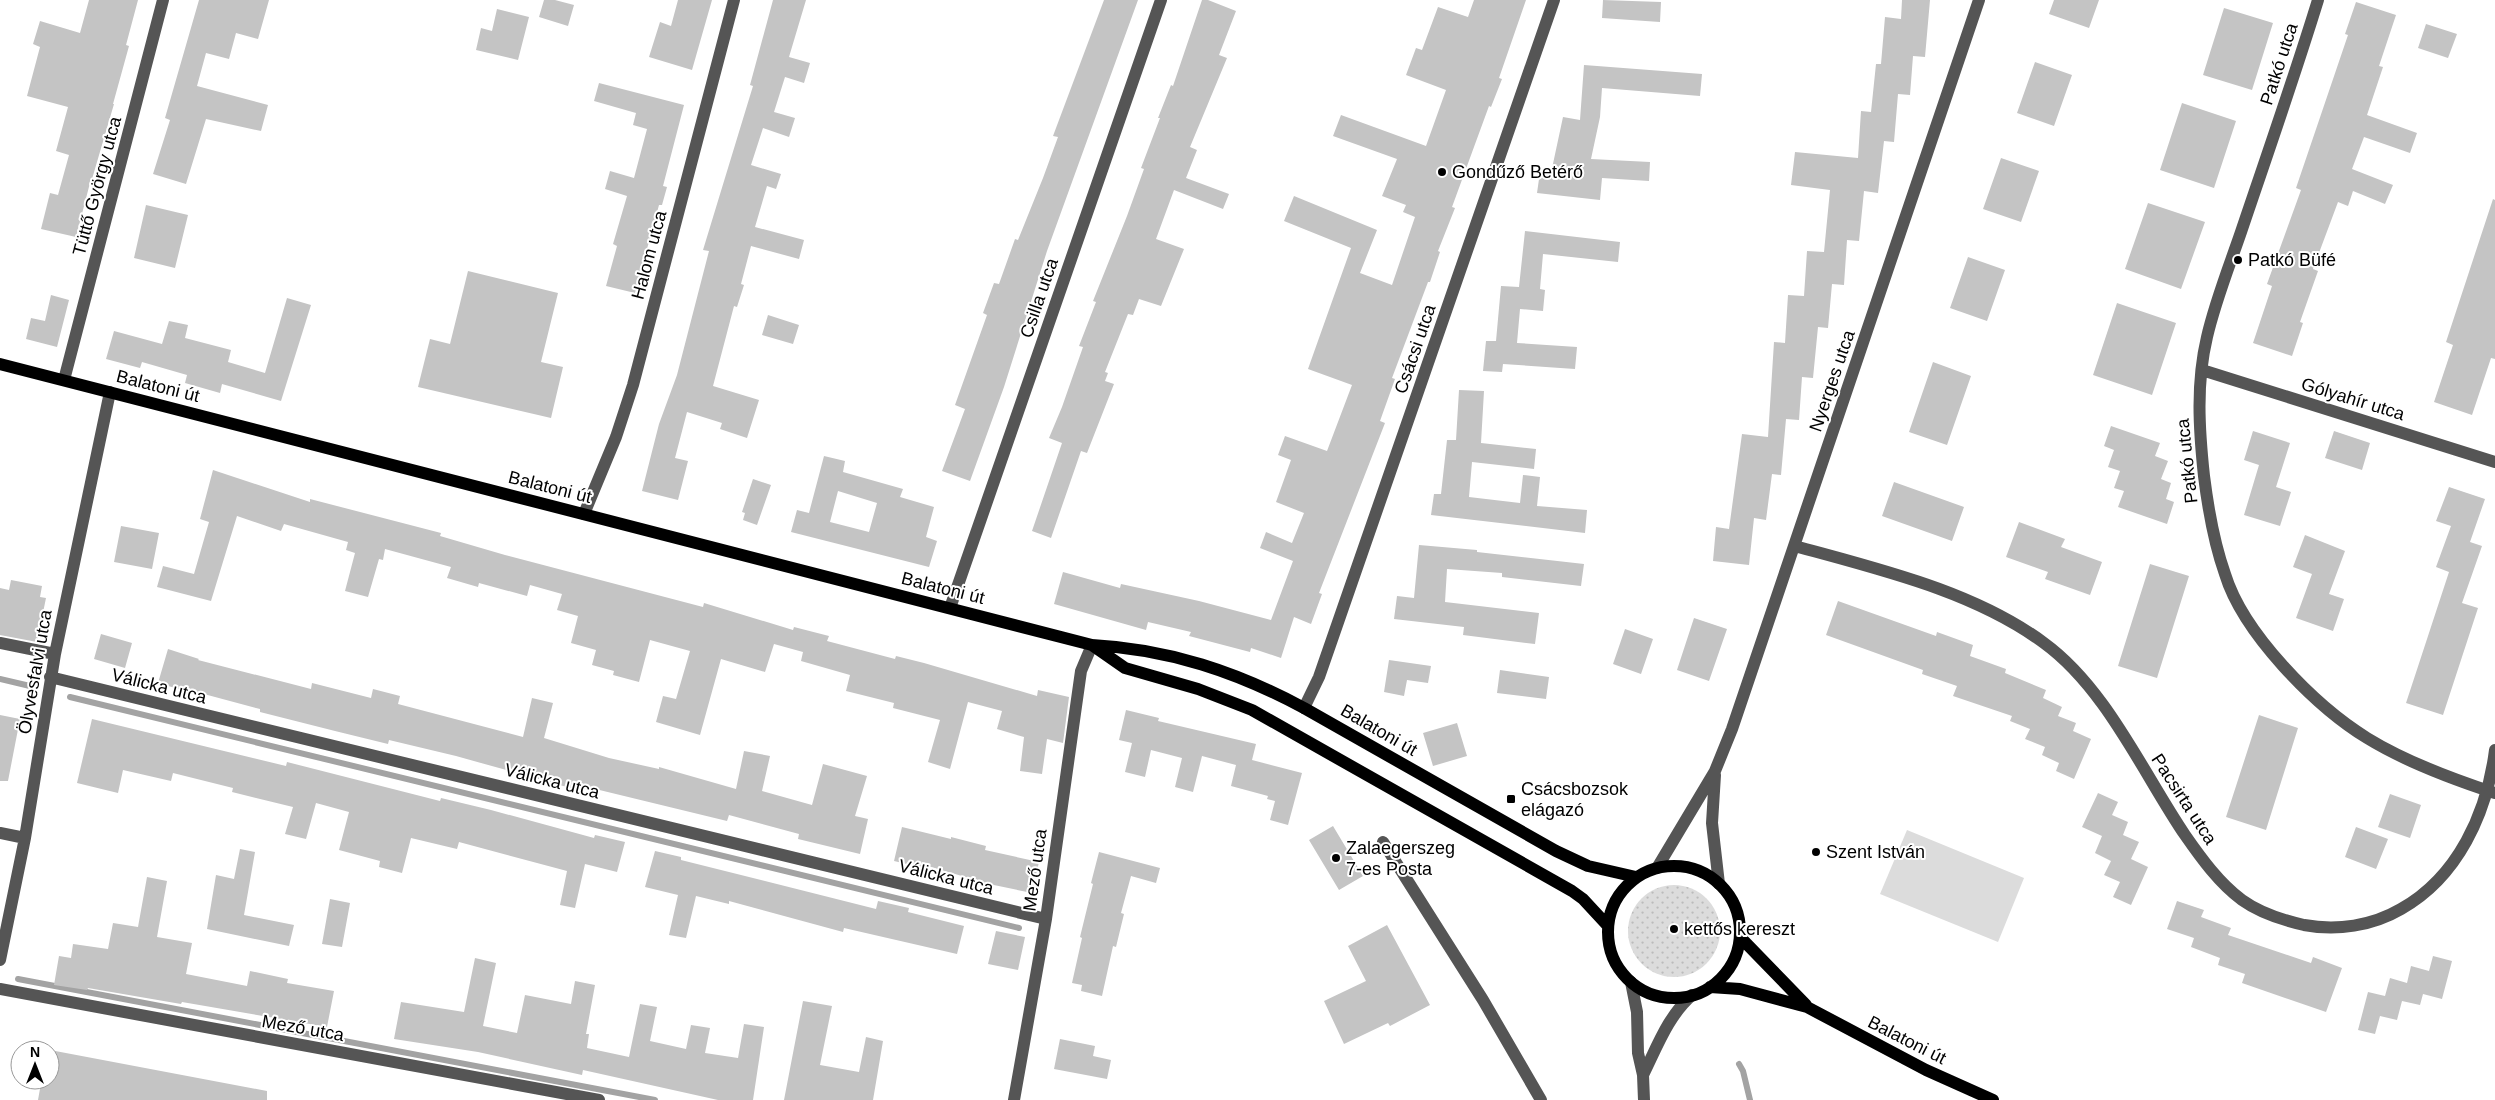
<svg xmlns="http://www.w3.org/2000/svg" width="2495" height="1100" viewBox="0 0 2495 1100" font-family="Helvetica,sans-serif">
<defs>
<pattern id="grass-dots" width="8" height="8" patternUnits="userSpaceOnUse" patternTransform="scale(1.25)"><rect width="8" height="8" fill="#dcdcdc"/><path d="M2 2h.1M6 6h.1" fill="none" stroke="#bbb" stroke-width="1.8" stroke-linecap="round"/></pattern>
</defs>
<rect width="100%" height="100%" fill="#fff"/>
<!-- grass -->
<path fill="url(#grass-dots)" d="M1628 931a46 46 0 1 1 92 0a46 46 0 1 1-92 0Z"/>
<!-- garden -->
<path fill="#dcdcdc" d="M1907,830L2024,878L1998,942L1880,894Z"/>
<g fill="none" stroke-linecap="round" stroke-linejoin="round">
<!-- stream -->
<path stroke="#a3a3a3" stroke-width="6" d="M0,679L30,686
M70,697L1019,928
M18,979L655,1100
M1739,1064L1743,1071L1750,1100"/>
</g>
<!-- building -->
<path fill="#c4c4c4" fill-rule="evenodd" d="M89,0H138L126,45L129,46L113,104H114L92,179H91L76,237L41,229L50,193L58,195L69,155L56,151L68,107L27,96L40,47L33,44L40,21L80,33Z
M199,0H269L258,39L236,33L229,59L206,53L197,86L268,105L261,131L206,119L186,184L153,174L170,120L165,118Z
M544,0H555L574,5L568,26L539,17Z
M678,0H712L692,70L649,57L660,22L671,26Z
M773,0H806L789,57L810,63L804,83L785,77L774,112L795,118L789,137L763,128L751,165L781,174L776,189L767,186L755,227L804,240L799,259L751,246L741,284L744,285L737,307L734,306L713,386L759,400L747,438L720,429L722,423L687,412L675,458L688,461L678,500L642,491L659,424L677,375L709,251L703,250L753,86L750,85Z
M1104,0H1138L1047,251L1004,387L970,481L942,471L965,409L955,405L987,315L983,313L994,283L999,284L1015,239L1018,240L1043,178L1058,137L1053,136Z
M1202,0H1208L1236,11L1219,55L1227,58L1190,147L1197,150L1186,178L1229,194L1223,209L1174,190L1156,239L1184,249L1161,306L1139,299L1133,315L1128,314L1105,372L1108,373L1105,381L1114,384L1087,453L1081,451L1051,538L1032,531L1062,443L1049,438L1062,407L1083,347L1079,346L1096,302L1093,301L1127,216L1144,169L1141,168L1160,118H1158L1171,85L1173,86Z
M1474,0H1526L1499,78L1502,79L1491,107L1489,106L1452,207L1455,208L1438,251L1440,252L1430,282H1428L1392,378L1395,379L1380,421L1385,423L1319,593L1322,594L1311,624L1294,617L1281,658L1251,648L1250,652L1189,636L1191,632L1148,622L1146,630L1054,604L1063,572L1120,588L1121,584L1199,601L1271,620L1293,561L1260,548L1266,532L1292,543L1304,513L1276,502L1291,460L1278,455L1285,436L1327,451L1352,385L1308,369L1351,248L1284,221L1294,196L1377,230L1360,273L1392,285L1415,217L1403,212L1406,205L1382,196L1397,159L1333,136L1341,115L1426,146L1446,90L1406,75L1416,48L1422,50L1438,7L1468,17Z
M1603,0L1661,2L1660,22L1602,18Z
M1902,0H1930L1925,57L1913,56L1910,95L1898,94L1894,142L1884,141L1878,193L1864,191L1859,241L1847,240L1844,285L1832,284L1828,328L1818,327L1813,378L1802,377L1799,420L1786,419L1781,475L1772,474L1766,520L1754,518L1749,565L1713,561L1716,527L1729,529L1742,434L1768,437L1774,342L1785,343L1788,295L1804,296L1807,251L1824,252L1830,190L1791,185L1795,152L1858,158L1861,111L1871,112L1876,64H1881L1885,17L1901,19Z
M2054,0H2099L2089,28L2049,14Z
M2356,2L2396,15L2379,66L2383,67L2367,115L2417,133L2410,153L2364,137L2352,169L2393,185L2385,204L2353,191L2348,206L2338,202L2313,269L2318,271L2300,322L2303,323L2292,356L2253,343L2272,286L2267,284L2301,190L2296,188L2348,35L2345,34Z
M2224,8L2273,23L2252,90L2203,75Z
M497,9L529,17L518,60L476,50L481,28L492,31Z
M2426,24L2457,34L2448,58L2418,48Z
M2035,62L2072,75L2054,126L2017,113Z
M1584,65L1702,74L1700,96L1602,88L1600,117L1591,159L1650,162L1649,181L1602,178L1600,200L1537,193L1540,172L1551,173L1563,117L1580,120Z
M599,83L684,105L663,186L667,187L662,205H659L635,293L606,286L617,246L613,244L627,196L605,189L610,171L634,178L647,129L633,125L636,113L594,101Z
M2182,103L2236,121L2214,188L2160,170Z
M2001,158L2039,171L2021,222L1983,209Z
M2493,199L2495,200V359L2491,358L2472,415L2434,402L2453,345L2446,342Z
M2148,203L2205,222L2181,289L2125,269Z
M146,205L188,215L175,268L134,258Z
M1525,231L1620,242L1618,262L1543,254L1540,289L1545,290L1543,311L1520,309L1517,343L1577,347L1575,369L1503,364L1502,372L1483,371L1486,341H1496L1501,286L1519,287Z
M1968,257L2005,270L1987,321L1950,308Z
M468,271L558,293L541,362L563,367L551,418L418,387L430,339L450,344Z
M51,295L69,300L57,347L26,339L31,318L45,321Z
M287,298L311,305L281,401L222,384L220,393L185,383L187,375L142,362L140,368L106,359L114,331L162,344L169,321L188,325L185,338L231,350L228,362L265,373Z
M2117,303L2176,323L2152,395L2093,375Z
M768,315L799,325L793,344L762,335Z
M1933,362L1971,376L1947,445L1909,432Z
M1459,390L1484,391L1481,443L1536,449L1534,469L1472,462L1469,497L1520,503L1523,475L1540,477L1537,506L1587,510L1585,533L1431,515L1434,494H1441L1447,440H1456Z
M2111,426L2160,443L2155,456L2168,461L2161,479L2171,483L2166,499L2174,502L2167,524L2118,507L2124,491L2114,488L2120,471L2108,467L2114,450L2104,446Z
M2253,431L2290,443L2276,487L2291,492L2280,526L2244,515L2259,465L2244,460Z
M2334,431L2370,443L2362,470L2325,458Z
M824,456L845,461L843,472L903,489L900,497L934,507L926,537L937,541L929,567L791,532L797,510L809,513ZM838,491L877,503L869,532L830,522Z
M213,470L310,502V499L441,533L440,536L505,555L703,607L704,603L793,630L794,627L829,636L827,641L895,659L896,656L924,663L1037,696L1038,690L1069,697L1063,743L1047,739L1042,774L1020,771L1024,737L997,729L1002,711L968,702L950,769L928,762L940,720L893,708L894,703L846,691L850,675L801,661L803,652L774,644L765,672L721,659L700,735L656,722L663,696L676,699L690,651L650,640L639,682L613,675L614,671L592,665L596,650L571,643L578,616L557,610L562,594L530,585L527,596L479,583L478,587L447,578L451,567L385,549L383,560L379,559L368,597L345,591L355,553L346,550L348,542L284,524L281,531L237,516L211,601L157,587L163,566L194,574L209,522L200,519Z
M753,479L771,485L757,525L743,520L745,513L742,512Z
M1894,482L1964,507L1952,541L1882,516Z
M2449,487L2485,499L2470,542L2482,546L2462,603L2478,608L2443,715L2406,703L2449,572L2436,567L2451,526L2436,521Z
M2019,522L2065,539L2061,547L2102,562L2090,595L2045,579L2048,572L2006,557Z
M121,526L159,533L152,569L114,562Z
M2305,535L2345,551L2329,594L2344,599L2333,631L2296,618L2312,574L2293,567Z
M1419,545L1477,550V552L1584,564L1581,586L1502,577V573L1447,569L1445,602L1539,613L1535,644L1463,635L1464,627L1394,619L1397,596L1414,598Z
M2150,564L2189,576L2157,678L2118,666Z
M11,580L42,586L40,597L46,598L37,642L0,635V588L9,590Z
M1838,601L1936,636L1937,632L1973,645L1970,656L2006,669L2005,673L2046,690L2043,698L2062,707L2058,716L2076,723L2073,731L2091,739L2074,779L2056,771L2059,763L2042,755L2045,747L2025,739L2030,729L2010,721L2012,716L1953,696L1957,686L1922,674L1923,670L1826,635Z
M1694,618L1727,629L1709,681L1677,670Z
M1625,629L1653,639L1641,674L1613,664Z
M101,634L132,643L125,668L94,659Z
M168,649L199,659L198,660L311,689L312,683L371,698L373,689L400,696L398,704L523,737L532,698L553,703L544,738L609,758L659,769V767L736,789L744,751L770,756L762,791L812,805L823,764L867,776L855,816L868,819L860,854L798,839L799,834L729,815L727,821L583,786L581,791L456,756L389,740L388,744L335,731L260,712V709L189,690V692L158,683Z
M1389,660L1431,666L1428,683L1407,680L1404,696L1384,692Z
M1500,670L1549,677L1546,699L1497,693Z
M1126,710L1159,718L1158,721L1256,744L1252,760L1302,773L1288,825L1270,820L1275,801L1267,799L1268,796L1231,786L1236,765L1202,756L1193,792L1175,787L1182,758L1151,750L1145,777L1125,772L1132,743L1119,740Z
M0,715L20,719L8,781H0Z
M2259,715L2298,728L2266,830L2226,817Z
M92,719L286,766L287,762L440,801L441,798L491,810L594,838L595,835L625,842L617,872L585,864L575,908L560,905L567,871L459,842L457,849L411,838L402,873L379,867L380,861L339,850L349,812L316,803L306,839L285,834L293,807L232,792L233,788L173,773L171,781L123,770L118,793L77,783Z
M1457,723L1467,756L1433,766L1423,733Z
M2098,793L2118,802L2112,815L2128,822L2123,835L2139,842L2131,859L2148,867L2131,905L2113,897L2120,882L2104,875L2111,861L2095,853L2102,836L2082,827Z
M2390,794L2421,805L2410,838L2378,827Z
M1333,826L1363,876L1339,890L1309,840Z
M902,827L951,839V837L986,846L985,850L1039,862L1032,893L989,884L928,866V869L894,861Z
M2356,827L2388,839L2376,869L2345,857Z
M240,849L255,852L244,915L294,925L289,946L207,929L216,875L234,879Z
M655,851L681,857V860L876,909L878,901L909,908L908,912L964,926L957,954L844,928L843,932L729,901V904L696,896L686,938L669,935L678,895L645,887Z
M1099,852L1160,868L1156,883L1131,876L1121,913L1124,914L1116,947L1113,946L1102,996L1081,991L1082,985L1072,983L1082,938L1080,937L1093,884L1091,883Z
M147,877L167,881L157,937L192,943L186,974L247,986L250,971L288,979L287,983L334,991L327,1027L182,1002L181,1004L88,988L87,990L54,985L59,956L71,958L73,944L108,949L113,923L138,927Z
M330,899L350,903L342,947L322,944Z
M2177,901L2204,910L2201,917L2231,928L2228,935L2311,963L2313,957L2342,968L2326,1012L2242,983L2245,974L2218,965L2220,958L2191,947L2194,938L2167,929Z
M1387,925L1430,1005L1390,1026L1388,1023L1344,1044L1324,1001L1366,981L1348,946Z
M996,931L1025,937L1018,970L988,964Z
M2433,956L2452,961L2442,999L2423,994L2420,1005L2402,1001L2397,1020L2380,1016L2375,1034L2358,1030L2368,992L2385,996L2390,978L2407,983L2411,966L2429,971Z
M475,958L496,963L483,1026L517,1033L525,995L571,1004L575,981L595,985L586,1034H589L587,1048L629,1057L640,1004L657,1007L650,1041L686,1049L691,1025L710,1028L705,1053L738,1058L744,1024L764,1027L753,1100H718L583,1070L582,1075L478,1052L394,1039L401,1002L464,1012Z
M803,1001L832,1006L820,1065L859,1072L866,1037L883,1041L873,1100H784Z
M1060,1039L1095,1046L1093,1056L1111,1060L1107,1079L1054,1069Z
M50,1050L267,1091V1100H38L41,1083L24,1080H50Z"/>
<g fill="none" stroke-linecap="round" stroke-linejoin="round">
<!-- minor -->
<path stroke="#555" stroke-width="12" d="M2318,0C2294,78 2267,155 2241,232C2229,267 2215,302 2207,337C2196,383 2199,429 2204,476C2208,508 2214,543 2225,574C2243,633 2315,706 2367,738C2406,762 2452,779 2495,793
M2202,370L2495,462
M64,380L163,0
M584,514L616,437L633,385L734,0
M1795,546C1878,569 1974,591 2044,643C2106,688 2143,773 2185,835C2201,858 2219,883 2242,900C2260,913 2282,920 2304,925C2337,931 2372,926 2401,909C2458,877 2487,813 2495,750
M950,608L1161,0
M0,643L55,654
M50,677L1046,919
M1304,708L1319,677L1554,0
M1715,775L1712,823L1719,884
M0,833L25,838
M1383,842L1483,1000L1541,1100
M1657,868L1715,771L1732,729L1979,0
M0,960L25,838L55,654L110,392
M1631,982L1637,1012L1638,1053L1643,1075L1644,1100
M0,989L599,1100
M1643,1075C1657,1047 1668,1016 1692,995
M1014,1100L1046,919L1081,671L1092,645"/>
<!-- major -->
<path stroke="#000" stroke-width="12" d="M0,364L1092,645C1169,649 1237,672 1304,708L1556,851L1588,866L1636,877
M1092,645L1125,668L1198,689L1252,710L1572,891L1583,899L1608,926
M1608 932a66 66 0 1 1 132 0a66 66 0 1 1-132 0Z
M1740,937L1806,1005
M1710,987L1740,989L1807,1007L1926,1070L1993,1100"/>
</g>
<!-- markers -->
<g fill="#000" stroke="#fff" stroke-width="2">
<circle cx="1442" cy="172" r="5"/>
<circle cx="2238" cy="260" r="5"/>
<rect x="1506" y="794" width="10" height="10" rx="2.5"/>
<circle cx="1816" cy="852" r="5"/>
<circle cx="1336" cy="858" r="5"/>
<circle cx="1674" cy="929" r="5"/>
</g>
<g text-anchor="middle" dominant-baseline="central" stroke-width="4" stroke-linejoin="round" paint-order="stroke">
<!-- street labels -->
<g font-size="18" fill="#000" stroke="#fff">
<text transform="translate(2279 64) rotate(-72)">Patkó utca</text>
<text transform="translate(97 186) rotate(-75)">Tüttő György utca</text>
<text transform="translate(649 255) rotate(-75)">Halom utca</text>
<text transform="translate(1039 298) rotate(-71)">Csilla utca</text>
<text transform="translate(1415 349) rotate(-71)">Csácsi utca</text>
<text transform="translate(1832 381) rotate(-71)">Nyerges utca</text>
<text transform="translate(158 386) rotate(14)">Balatoni út</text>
<text transform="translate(2353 399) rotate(17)">Gólyahír utca</text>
<text transform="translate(2187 461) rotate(-96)">Patkó utca</text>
<text transform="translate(550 487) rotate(14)">Balatoni út</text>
<text transform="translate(943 588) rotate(14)">Balatoni út</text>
<text transform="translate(35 672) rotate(-80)">Ölyvesfalvi utca</text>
<text transform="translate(159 686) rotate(14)">Válicka utca</text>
<text transform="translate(1379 730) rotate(30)">Balatoni út</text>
<text transform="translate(552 781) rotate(14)">Válicka utca</text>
<text transform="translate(2184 799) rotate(57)">Pacsirta utca</text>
<text transform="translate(1035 870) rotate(-82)">Mező utca</text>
<text transform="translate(946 877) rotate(14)">Válicka utca</text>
<text transform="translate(303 1028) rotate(10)">Mező utca</text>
<text transform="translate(1907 1040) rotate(27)">Balatoni út</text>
</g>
<!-- poi labels -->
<g font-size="18" fill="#000" stroke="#fff" text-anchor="start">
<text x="1452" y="172">Gondűző Betérő</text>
<text x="2248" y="260">Patkó Büfé</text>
<text x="1521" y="789">Csácsbozsok<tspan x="1521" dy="21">elágazó</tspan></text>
<text x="1346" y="848">Zalaegerszeg<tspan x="1346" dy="21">7-es Posta</tspan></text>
<text x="1826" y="852">Szent István</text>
<text x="1684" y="929">kettős kereszt</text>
</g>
</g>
<!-- north arrow -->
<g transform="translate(35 1065)"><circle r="24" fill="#ffffff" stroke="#999999"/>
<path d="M0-4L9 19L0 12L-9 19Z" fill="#000000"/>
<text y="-8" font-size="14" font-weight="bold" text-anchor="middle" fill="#000000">N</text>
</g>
</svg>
